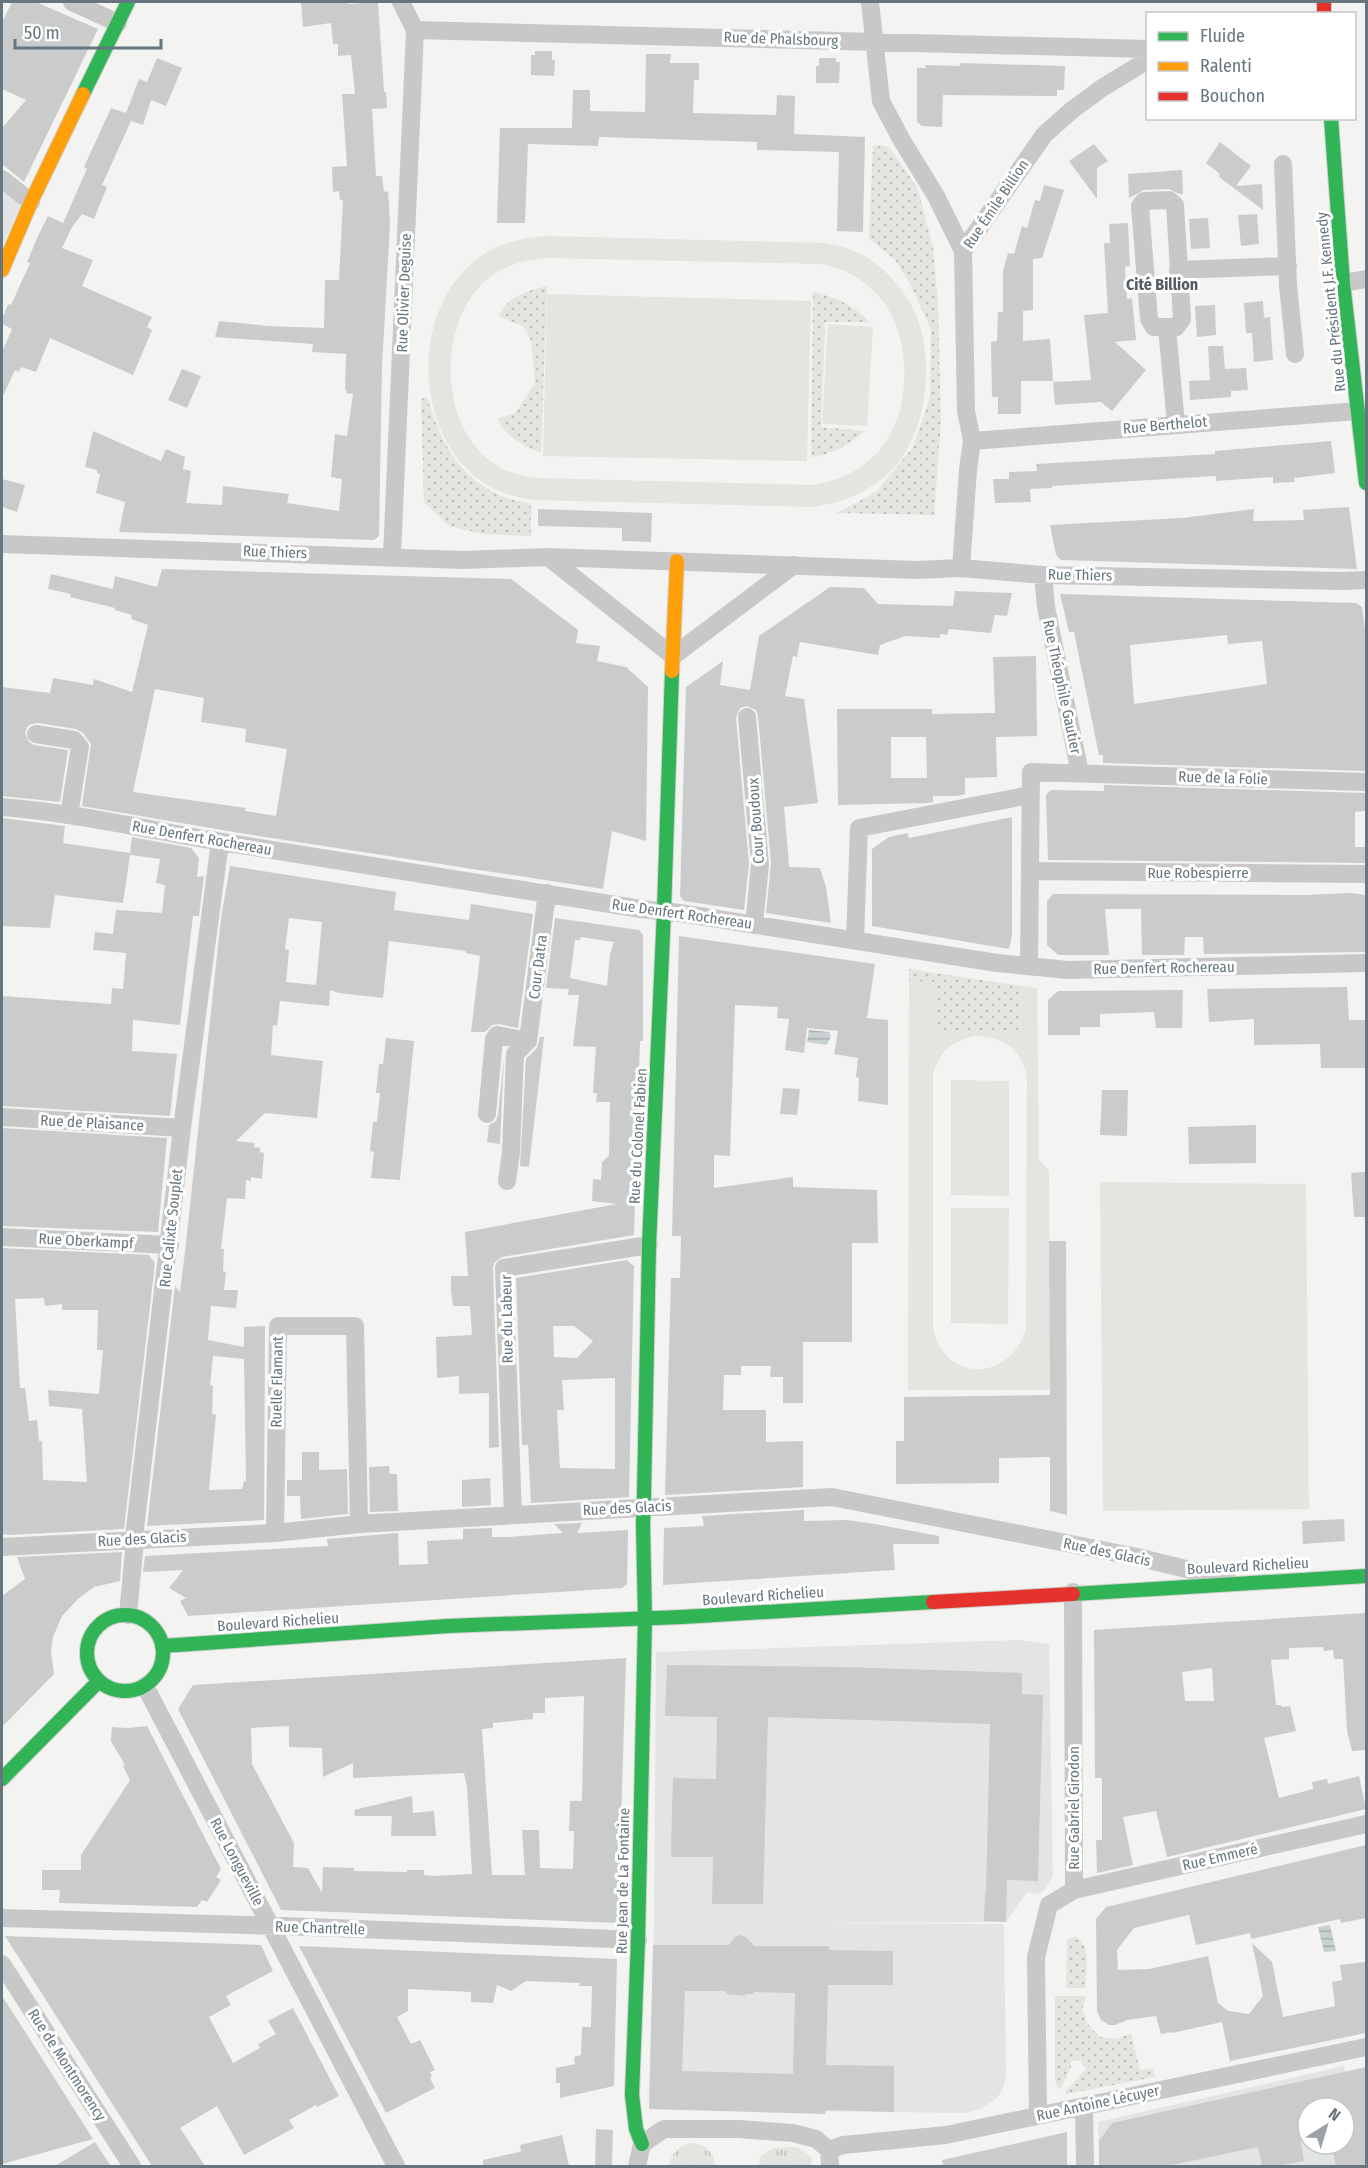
<svg xmlns="http://www.w3.org/2000/svg" width="1368" height="2168" viewBox="0 0 1368 2168" font-family="'Fira Sans Condensed',sans-serif">
<defs>
<pattern id="grass-dots" width="8" height="8" patternUnits="userSpaceOnUse" patternTransform="scale(1.5)"><rect width="8" height="8" fill="#e3e5e0"/><path d="M2 2h.1M6 6h.1" fill="none" stroke="#bcbebb" stroke-width="1.8" stroke-linecap="round"/></pattern>
<pattern id="park-tufts" width="24" height="20" patternUnits="userSpaceOnUse" patternTransform="scale(1.5)"><rect width="24" height="20" fill="#e3e5e0"/><path d="M3 7l-1-3M5 7V3M7 7l1-3M15 17l-1-3M17 17v-4M19 17l1-3" fill="none" stroke="#bcbebb"/></pattern>
<pattern id="water-rules" width="6" height="5" patternUnits="userSpaceOnUse" patternTransform="scale(1.5)"><rect width="6" height="5" fill="#c8d0d1"/><path d="M0 2.5h6" fill="none" stroke="#a6adaf"/></pattern>
</defs>
<rect width="100%" height="100%" fill="#f3f3f2"/>
<!-- built -->
<path fill="#e3e4e4" fill-rule="evenodd" d="M2,191L21,204L2,247Z
M1019,1640L1049,1644L1053,1876L1046,1888L1039,1894L1027,1892L1006,1922L790,1923L1004,1924L1006,2076L1003,2089L996,2099L978,2110L964,2113L649,2109L654,1923L656,1652Z
M1344,2066L1366,2152V2166H1099L1098,2122ZM1308,2108H1344V2144H1308Z"/>
<!-- grass -->
<path fill="url(#grass-dots)" d="M873,145L889,147L917,187L933,247L938,304L941,422L934,515L837,513L876,492L913,447L930,397L931,329L910,284L896,261L869,238Z
M547,286L541,453C522,445 507,438 497,419L515,413L535,383L531,341L524,327L499,316C506,297 529,290 547,286Z
M813,292C836,297 853,305 870,322H825L821,427L864,431C849,445 832,455 811,457Z
M427,397C439,438 456,473 495,493C506,499 519,501 531,504V536L483,534L449,526L424,502L421,399Z
M909,969L1022,986L1020,1030H937V982L909,981Z
M1075,1936C1092,1944 1086,1972 1085,1988H1066L1067,1940Z
M1055,1996H1086L1082,2010L1087,2023L1100,2037L1116,2039L1131,2034L1140,2070L1153,2068L1155,2077L1066,2094V2091L1086,2069L1080,2060L1071,2061V2067L1061,2088L1058,2089L1055,2080Z"/>
<!-- park -->
<path fill="url(#park-tufts)" d="M688,2143C704,2143 714,2151 716,2166H669C671,2154 677,2148 688,2143Z
M797,2147L812,2157L811,2166H759L760,2157L773,2148Z"/>
<!-- pitch -->
<path fill="#e3e5e0" fill-rule="evenodd" d="M545,236L824,243C840,246 857,250 871,260C888,272 903,289 913,308C935,352 929,427 896,465C874,490 845,503 812,507L534,500C512,497 489,490 472,474C412,421 413,304 481,256C500,243 522,238 545,236ZM546,258L821,264C835,267 848,271 859,279C874,289 887,304 894,320C911,359 908,418 879,451C861,471 837,482 811,485L536,478C524,476 512,474 501,468C435,433 435,314 494,274C510,263 528,260 546,258Z
M547,294L811,301L807,461L543,456Z
M828,324L873,327L867,426L822,424Z
M909,981L937,982V1030H1020L1022,986L1037,988L1039,1159L1049,1171L1050,1390H908ZM974,1036C1002,1035 1023,1050 1027,1079L1026,1329C1010,1383 942,1383 933,1326V1074C939,1052 952,1041 974,1036Z
M951,1080L1009,1081V1196L951,1195Z
M1100,1182L1306,1184L1309,1509L1103,1511Z
M951,1208H1009L1008,1324L951,1323Z"/>
<!-- water -->
<path fill="url(#water-rules)" d="M809,1030L829,1032L831,1036L827,1045L807,1042Z
M1330,1925L1336,1951L1324,1952L1318,1927Z"/>
<!-- building -->
<path fill="#cacccc" fill-rule="evenodd" d="M12,2H36L98,29L24,182L2,164V128L26,100L2,89V22Z
M301,2H348V4L378,2L384,92H386L387,108L372,109L376,176H382L384,192L388,191L390,223L382,367L379,536L374,540L119,532L125,502L96,493L100,474L97,473V470L85,467L93,431L161,461L166,449L185,457L183,469L191,471L186,503L222,505L223,486L289,494L287,503L339,511L342,479L331,477L335,434L347,436L353,394L346,393L347,390H345L346,354L312,352L313,344L215,337L219,321L268,326L324,328L325,280H339L343,200H340L339,191L333,192L332,167L347,166L342,94H355L351,55L338,56V44H333L331,23L303,27Z
M535,51H552V60H555L554,76L531,75V55H535Z
M646,54H671L670,63H699V80H694L693,113L776,115L777,95L795,96L794,134L865,137L863,232L837,231L839,152L757,150V142L599,137L598,146L528,144L525,223H497L500,128H572L573,90H590V111L645,112Z
M157,58L182,68L166,106L151,100L143,125L131,121L102,185L107,187L94,219L82,214L72,227L62,248L93,260L82,286L152,317L147,327L152,330L133,375L50,338L36,372L21,367L19,372L15,370L2,398V352L12,329L2,324V319L8,304L11,305L30,263L27,262L38,236L48,216L63,223L87,169L84,167L111,108L126,113L139,79L147,82Z
M819,58H836V62H840L839,83H816V66H819Z
M961,63L1065,66L1064,90H1057V96L943,95L942,127L922,126L917,122V68H926L925,65L959,66Z
M1220,142L1251,166L1236,186L1262,184L1263,210L1219,177L1220,174L1206,163Z
M1094,144L1108,161L1097,168V199L1069,161Z
M1182,170L1183,194H1179L1169,189L1144,190L1129,198L1128,174Z
M1044,185L1064,190L1042,258L1033,259V310L1023,311V341L1050,339L1053,381H1021V414H998V397H992L991,342L997,341L998,312H1003V271L1008,253L1014,254L1022,226L1027,228L1035,200L1040,201Z
M1257,214L1259,244L1241,246L1238,215Z
M1208,218L1210,248L1191,249L1189,219Z
M1128,223L1130,266L1125,267L1127,299L1132,298L1136,340L1115,342L1146,370L1112,411L1101,402L1055,405L1053,382L1091,380L1084,315L1108,313L1104,243H1110L1109,224Z
M1263,301L1264,318L1270,317L1273,360L1254,362L1252,333H1246L1244,303Z
M1215,305L1216,335L1197,337L1195,306Z
M1208,346H1223L1225,369L1246,368L1248,390L1231,391V397L1190,400L1189,381L1210,380Z
M182,369L201,376L187,408L168,400Z
M1331,441L1335,473L1294,478L1295,482L1273,483V477L1216,481V476L1052,486V488L1030,489L1031,502L995,503L993,479H1009V472L1037,471L1036,464L1215,454V451Z
M2,479L25,485L17,512L2,507Z
M1349,507L1357,569L1061,560L1056,555L1050,525L1182,518L1254,509L1253,521L1304,520L1303,510Z
M538,509L652,513L651,542L622,541V528L538,526Z
M162,569L511,579L578,630L576,643L600,646L597,661L626,667L648,687L646,841L612,831L603,889L240,833L82,806L91,744L83,733L76,729L38,723L31,724L27,727L25,733L29,742L34,745L68,750L60,802L2,796V687L50,693L53,678L93,685L94,679L132,692L148,625L131,619L132,615L115,610V608L70,597L71,594L48,589L51,574L113,589L115,576L157,587ZM155,689L204,698L201,722L246,729L245,742L287,749L276,816L245,811L246,808L133,792Z
M830,587L864,588L878,604L953,606L955,591L1012,593L1007,616L995,615L991,633L949,629L947,635L940,634V638L905,636L880,645L878,655L800,642L797,657L793,656L785,696L804,699L818,803L784,807L788,852L789,867L820,868L826,887L831,923L766,913L771,863L758,716L756,710L747,706L740,708L736,718L749,864L744,910L684,901L680,896L686,687L723,661L720,685L750,690L759,636Z
M1060,594L1356,603L1362,607L1366,637V771L1103,763V755H1099L1074,632H1069ZM1227,635L1228,644L1262,641L1267,684L1134,704L1130,645Z
M1036,656L1037,736L996,737L997,777L965,778V794L958,796H933V802L927,803L838,805L837,709H932V714L995,713L993,657ZM891,737H926L927,778H891Z
M1104,785L1365,793V811L1355,812V847H1366V863L1048,860L1046,795L1051,790L1104,791Z
M1012,817V935L1009,949L872,926V849L889,837L908,833L909,838Z
M2,818L65,826L63,843L130,853L132,837L191,848L199,858L197,877L204,876L199,916H193L180,1025L133,1020L132,1051L177,1054L170,1116L2,1106V996L111,1004L112,988L123,989L126,953L93,950L95,932L113,934L116,910L162,913L165,885L156,883L160,859L130,855L123,903L55,895L50,928L2,926Z
M230,866L396,892L394,910L469,920L471,904L533,914L518,1028L499,1024L492,1025L485,1032H471L480,956L466,953V951L389,941L383,998L339,993L330,990L329,1006L280,1001L277,1026L273,1025L271,1055L323,1061L317,1118L265,1113L236,1141L255,1143L254,1147L260,1148V1152L264,1153L262,1179L251,1177V1181L246,1180L245,1199L227,1198L221,1249H224L223,1271L226,1272L224,1290H238L236,1308L211,1306L208,1340L244,1347V1327L265,1326L264,1520L147,1526L175,1286L180,1292L185,1252L221,918ZM289,918L322,922L316,985L286,982L289,950L285,949ZM213,1356L244,1359L246,1481H244L242,1489L209,1490L216,1415L212,1414L213,1386L210,1385Z
M1351,893L1366,895V952L1204,954L1203,937H1185L1184,955H1142L1141,909H1105L1109,955H1058L1047,945V901L1053,894L1305,895Z
M555,918L639,930L643,935V1041H640L634,1235L502,1257L494,1263L493,1268L499,1447L489,1448V1393L459,1394V1376L437,1378L436,1337L472,1335L470,1306H453L451,1291V1276H468L465,1232L617,1204L592,1201L593,1179L601,1180L602,1162L609,1156L610,1102H596L597,1093H593L596,1047L573,1046L579,995H568L569,989L546,988ZM581,937L614,942L610,954L607,986L570,978L575,940H580Z
M679,936L875,964L867,1018L888,1020V1105L858,1101L859,1078L856,1077L858,1058L834,1054L838,1031L807,1028L804,1053L785,1050L789,1019L777,1018L778,1007L735,1005L730,1156L714,1155V1188L793,1177V1187L877,1190L878,1243H852V1342H803V1403H783V1377H770L771,1366H741V1375H724L723,1410H766V1442L803,1441V1487L665,1495L671,1278H680L681,1236H672Z
M1347,987L1349,1020H1366V1068H1321L1320,1044L1254,1045V1019L1209,1022L1207,989Z
M1183,990L1182,1028H1156L1154,1012L1100,1014V1027H1080V1035H1048V1000L1058,991Z
M540,1037H544L529,1167L520,1166L526,1059L537,1048Z
M386,1038L414,1041L400,1180L371,1178L374,1152L370,1151L373,1122H377L380,1093H376L379,1064H383Z
M504,1057L500,1144L487,1142L489,1125L496,1121L498,1115Z
M783,1088L800,1089L797,1115L780,1114Z
M1102,1090H1128L1127,1136L1100,1135Z
M1256,1125V1163L1189,1164L1188,1127Z
M2,1128L167,1138L158,1232L2,1226Z
M1366,1172V1217H1354L1351,1173Z
M1049,1241H1066L1067,1515L1050,1511V1457L999,1458V1483L896,1484V1441H904V1397L1050,1395Z
M2,1248L149,1255L155,1263L124,1529L9,1535L2,1534ZM44,1298L45,1306L62,1304V1310H98L97,1350H103L99,1394L48,1390L49,1406L82,1409L87,1482L43,1480L42,1441H39L37,1420L29,1421L25,1388H20L15,1299Z
M627,1260L634,1266L629,1497L531,1503L528,1445H522L516,1278ZM553,1326H574L593,1341L577,1358L554,1357ZM615,1378V1469L560,1468L557,1410H564L562,1380Z
M302,1452H319V1470L347,1469L348,1514L301,1519L300,1496H287V1480H302Z
M389,1466L390,1474H397L398,1511L370,1512L369,1467Z
M490,1478L491,1505L462,1507V1480Z
M804,1510V1521L847,1520L875,1524L939,1536V1544H893L895,1570L663,1585L664,1528L704,1526L702,1516Z
M1344,1519L1345,1541L1303,1544L1302,1521Z
M582,1523L577,1533L628,1530L627,1584L622,1588L188,1616L180,1601L186,1598L169,1588L183,1570L143,1572L145,1556L328,1546L327,1539L398,1533L399,1565L428,1564L427,1541L463,1539V1529L492,1528V1537H507L563,1533L554,1524Z
M122,1552L120,1581L94,1587L79,1598L62,1616L53,1637L51,1651L54,1674L2,1727V1596L25,1579L17,1557Z
M1366,1613V1750L1352,1751L1347,1731L1343,1659H1334L1333,1650L1324,1651L1323,1647L1289,1648V1659L1271,1660L1276,1705H1281L1282,1707L1290,1706L1296,1731L1264,1738L1279,1798L1313,1789L1312,1782L1327,1779L1328,1784L1359,1776L1366,1809L1167,1857L1156,1811L1123,1817L1133,1865L1097,1873L1096,1840H1102V1778H1095L1094,1630ZM1212,1668L1214,1701H1185L1182,1672Z
M626,1658L618,1923L281,1910L178,1709L193,1685ZM584,1696L582,1801H570L569,1831H574L573,1869L540,1868L539,1830H522L525,1875H492L482,1729L493,1728V1723L533,1719V1713H545V1698ZM289,1726V1747L322,1748L323,1777L353,1763V1778L464,1773L467,1787L472,1874L432,1876L424,1875V1870H407V1872L354,1871V1868L323,1867L322,1893L308,1868L293,1867L294,1843L252,1764L251,1728Z
M667,1665L843,1667L1022,1673V1694L1043,1695L1038,1881L1007,1880L1006,1922L984,1921L985,1892H986L990,1724L768,1717L763,1904H712L713,1857H671L672,1805L673,1778L716,1779L717,1717L665,1716Z
M147,1726L221,1869L216,1877L221,1880L207,1902L202,1900L197,1907L59,1903L60,1890H42V1870H81V1855L130,1780L123,1766L125,1765L111,1741L112,1727L128,1728Z
M412,1796L413,1813L434,1811L436,1836H391L392,1816H355L354,1810Z
M1366,1845V1918L1341,1923L1340,1919L1251,1939L1250,1933L1196,1945L1189,1915L1134,1928L1117,1950L1118,1970L1149,1969L1208,1956L1218,2003L1228,2011L1249,2014L1263,1996L1252,1943L1272,1962L1283,2017L1335,2006L1332,1982L1342,1980L1340,1965L1366,1962V2033L1230,2061L1222,2022L1172,2033L1171,2032L1161,2034L1156,2016L1127,2020L1115,2025H1109L1101,2020L1097,2011L1096,1919L1106,1907Z
M739,1935L746,1937L754,1946H829V1950L893,1951V1985H828L826,2065L894,2066V2112L826,2110L825,2114L649,2109L653,1945H729L734,1938ZM685,1991H725L727,1994L745,1996V1994H753L754,1992L795,1993L793,2074L682,2071Z
M5,1936L261,1945L273,1971L226,1996L231,2005L209,2017L233,2063L260,2048L258,2044L276,2034L268,2021L293,2008L339,2096L317,2107L316,2105L289,2120L294,2128L244,2155L217,2106L180,2128L205,2166H152Z
M299,1946L617,1959L614,2086L560,2098V2083H556V2068L575,2064L574,2057L581,2055L582,2027H591L592,1986H579L580,1983L526,1981L511,1991L497,1985L493,2003L471,2002V1992L408,1989V2011L397,2017L411,2044L420,2040L435,2070L430,2072L432,2076L430,2078L435,2088L386,2113Z
M2,1996L24,2030L93,2139L2,2164Z
M1366,2067V2166H1336L1331,2144H1344V2108H1308V2133L1298,2126L1304,2161L1278,2166H1262L1258,2147L1167,2166H1099V2141L1112,2123Z
M596,2129L613,2130L612,2166H595Z
M1067,2132V2166H943L942,2160Z
M562,2135L569,2166H483V2160L519,2152L521,2151L520,2145Z
M95,2142L111,2166H55Z"/>
<g fill="none" stroke-linecap="round" stroke-linejoin="round">
<defs>
<path id="fast" d="M83,94L128,2
M1331,118L1343,283L1366,483
M644,1495L649,1245L664,911L672,671
M1073,1594L1366,1576
M87 1653a38 38 0 1 1 76 0a38 38 0 1 1-76 0Z
M162,1646L448,1626L682,1617L933,1602
M2,1779L99,1681
M642,2144L636,2129L632,2095L638,1940L645,1618L643,1525"/>
<path id="slow" d="M2,270L31,202L83,94
M672,671L677,561"/>
<path id="jam" d="M1324,2V14
M933,1602L1073,1594"/>
</defs>
<!-- fast casing -->
<use href="#fast" stroke="#d0d0d0" stroke-width="16"/>
<!-- slow casing -->
<use href="#slow" stroke="#d0d0d0" stroke-width="16"/>
<!-- jam casing -->
<use href="#jam" stroke="#d0d0d0" stroke-width="16"/>
<!-- street -->
<path stroke="#c8c8c9" stroke-width="18" d="M72,2L118,23
M870,2L881,101L901,139L936,196L963,251
M415,30L1148,49
M1283,164L1288,285L1295,354
M2,179L31,202
M1169,200L1175,205L1182,319L1176,327H1154L1149,319L1140,206L1144,201Z
M1178,270L1288,266
M1343,283L1366,279
M1167,328L1176,424
M972,441L1358,411
M2,544L462,560L548,557L916,570L961,568L1043,575L1343,581L1366,580
M392,556L415,30L401,2
M548,557L673,656L794,565
M961,568L968,470L972,441L966,411L963,251L1044,135L1072,110L1102,88L1148,60
M1043,575L1046,607L1080,773
M747,717L760,864L754,925
M36,734L74,740L80,747L69,815
M2,807C76,813 149,830 222,842C362,865 501,886 641,909L680,913L997,963L1068,970L1366,963
M1030,871L1366,874
M855,940L859,828L1030,795
M1029,965L1031,772L1366,782
M487,1114L494,1039L497,1035L528,1041
M2,1117L182,1128
M507,1181L511,1152L515,1054L528,1041L547,893
M2,1237L170,1245
M513,1515L504,1268L649,1245
M135,1529L182,1128L220,842
M275,1533L278,1326H355L359,1524
M2,1547L275,1533L359,1524L832,1497L1137,1557L1227,1579
M128,1615L134,1551
M145,1686L396,2166
M1074,1890L1366,1824
M2,1918L283,1926L638,1940
M2,1964L132,2166
M1084,2106L1085,2166
M1038,2116L1036,1957L1049,1905L1074,1890L1073,1592
M829,2150L843,2145L946,2135L1366,2047
M637,2166L642,2144L664,2129H738L793,2133L816,2139L829,2150L830,2166"/>
<!-- fast -->
<use href="#fast" stroke="#30b455" stroke-width="14"/>
<!-- slow -->
<use href="#slow" stroke="#ff9f0a" stroke-width="14"/>
<!-- jam -->
<use href="#jam" stroke="#e5322d" stroke-width="14"/>
<defs>
<path id="fast-bridge" d="M643,1525L644,1495"/>
</defs>
<!-- fast-bridge casing -->
<use href="#fast-bridge" stroke="#d0d0d0" stroke-width="16" stroke-linecap="butt"/>
<!-- street-bridge -->
<path stroke="#c8c8c9" stroke-width="18" d="M134,1551L135,1529"/>
<!-- fast-bridge -->
<use href="#fast-bridge" stroke="#30b455" stroke-width="14"/>
</g>
<g text-anchor="middle" dominant-baseline="central" stroke-width="6" stroke-linejoin="round" paint-order="stroke">
<!-- street labels -->
<g font-size="15" fill="#67767e" stroke="#fff">
<text transform="translate(781 39) rotate(2)">Rue de Phalsbourg</text>
<text transform="translate(996 204) rotate(-56)">Rue Émile Billion</text>
<text transform="translate(404 293) rotate(-88)">Rue Olivier Deguise</text>
<text transform="translate(1331 302) rotate(-96)">Rue du Président J.F. Kennedy</text>
<text transform="translate(1165 425) rotate(-5)">Rue Berthelot</text>
<text transform="translate(275 552) rotate(2)">Rue Thiers</text>
<text transform="translate(1080 575) rotate(1)">Rue Thiers</text>
<text transform="translate(1062 687) rotate(78)">Rue Théophile Gautier</text>
<text transform="translate(1223 778) rotate(2)">Rue de la Folie</text>
<text transform="translate(756 821) rotate(-94)">Cour Boudoux</text>
<text transform="translate(202 838) rotate(10)">Rue Denfert Rochereau</text>
<text x="1198" y="873">Rue Robespierre</text>
<text transform="translate(682 914) rotate(8)">Rue Denfert Rochereau</text>
<text transform="translate(538 967) rotate(-83)">Cour Datra</text>
<text transform="translate(1164 968) rotate(-1)">Rue Denfert Rochereau</text>
<text transform="translate(92 1123) rotate(3)">Rue de Plaisance</text>
<text transform="translate(638 1136) rotate(-87)">Rue du Colonel Fabien</text>
<text transform="translate(171 1228) rotate(-84)">Rue Calixte Souplet</text>
<text transform="translate(86 1241) rotate(3)">Rue Oberkampf</text>
<text transform="translate(507 1319) rotate(-91)">Rue du Labeur</text>
<text transform="translate(277 1382) rotate(-89)">Ruelle Flamant</text>
<text transform="translate(627 1508) rotate(-3)">Rue des Glacis</text>
<text transform="translate(142 1539) rotate(-3)">Rue des Glacis</text>
<text transform="translate(1107 1552) rotate(12)">Rue des Glacis</text>
<text transform="translate(1248 1566) rotate(-3)">Boulevard Richelieu</text>
<text transform="translate(763 1596) rotate(-4)">Boulevard Richelieu</text>
<text transform="translate(278 1622) rotate(-4)">Boulevard Richelieu</text>
<text transform="translate(1074 1808) rotate(-90)">Rue Gabriel Girodon</text>
<text transform="translate(1220 1857) rotate(-13)">Rue Emmeré</text>
<text transform="translate(237 1862) rotate(62)">Rue Longueville</text>
<text transform="translate(623 1881) rotate(-89)">Rue Jean de La Fontaine</text>
<text transform="translate(320 1928) rotate(2)">Rue Chantrelle</text>
<text transform="translate(67 2065) rotate(57)">Rue de Montmorency</text>
<text transform="translate(1098 2103) rotate(-12)">Rue Antoine Lécuyer</text>
</g>
<!-- neighbourhood labels -->
<g font-size="16" font-weight="bold" fill="#535e64" stroke="#fff">
<text x="1162" y="284">Cité Billion</text>
</g>
</g>
<!-- border -->
<rect width="1368" height="2168" fill="none" stroke="#67767e" stroke-width="6"/>
<!-- legend -->
<rect x="1146" y="12" width="210" height="108" fill="#ffffff" stroke="#c2c8cb" stroke-width="1.5"/>
<rect x="1158" y="32" width="30" height="9" fill="#30b455" stroke="#c2c8cb" stroke-width="1.5"/>
<text x="1200" y="42" font-size="18" fill="#67767e">Fluide</text>
<rect x="1158" y="62" width="30" height="9" fill="#ff9f0a" stroke="#c2c8cb" stroke-width="1.5"/>
<text x="1200" y="72" font-size="18" fill="#67767e">Ralenti</text>
<rect x="1158" y="92" width="30" height="9" fill="#e5322d" stroke="#c2c8cb" stroke-width="1.5"/>
<text x="1200" y="102" font-size="18" fill="#67767e">Bouchon</text>
<!-- north arrow -->
<g transform="translate(1326 2126) rotate(37)"><circle r="28" fill="#ffffff" stroke="#c2c8cb" stroke-width="1.5"/>
<path d="M0-4.5L10 22L0 15L-10 22Z" fill="#98a2a7"/>
<text y="-9" font-size="16" font-weight="bold" text-anchor="middle" fill="#67767e">N</text>
</g>
<!-- scale -->
<path d="M15 39v9h146v-9" fill="none" stroke="#67767e" stroke-width="3"/>
<text x="24" y="39" font-size="18" fill="#67767e" stroke="#ffffff" stroke-width="4.5" paint-order="stroke">50 m</text>
</svg>
